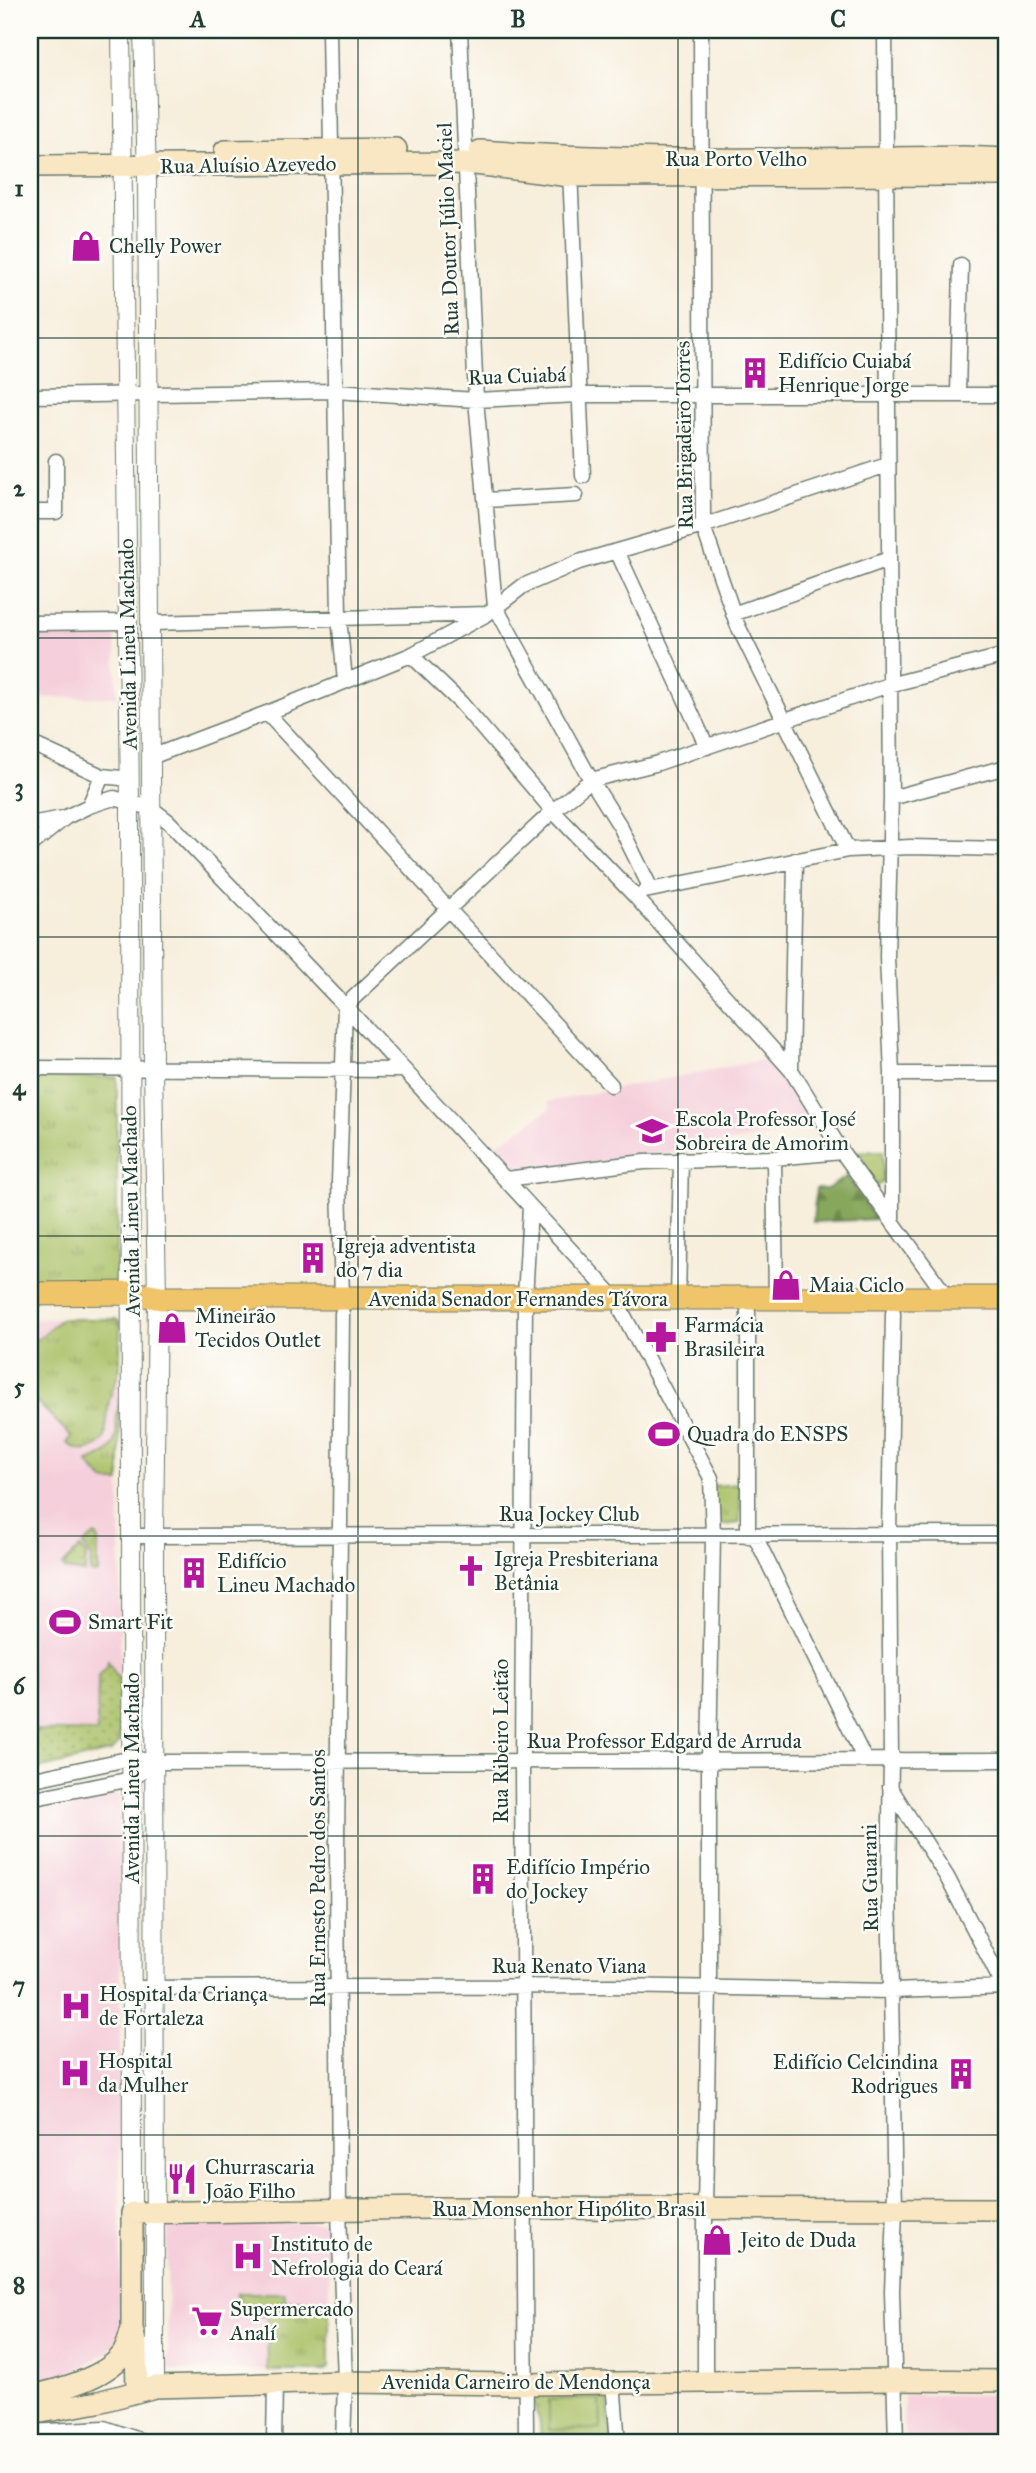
<svg xmlns="http://www.w3.org/2000/svg" width="1036" height="2473" viewBox="0 0 1036 2473" font-family="'IM FELL Great Primer',serif">
<defs>
<pattern id="grass-tufts" width="24" height="20" patternUnits="userSpaceOnUse" patternTransform="scale(1.75)"><rect width="24" height="20" fill="#aac167"/><path d="M3 7l-1-3M5 7V3M7 7l1-3M15 17l-1-3M17 17v-4M19 17l1-3" fill="none" stroke="#8a9e56"/></pattern>
<pattern id="forest-firs" width="22" height="20" patternUnits="userSpaceOnUse" patternTransform="scale(1.75)"><rect width="22" height="20" fill="#87a75c"/><path d="M5 1l3.5 6h-7zM16 11l3.5 6h-7z" fill="#6e894d"/></pattern>
<pattern id="garden-dots" width="8" height="8" patternUnits="userSpaceOnUse" patternTransform="scale(1.75)"><rect width="8" height="8" fill="#aac167"/><path d="M2 2h.1M6 6h.1" fill="none" stroke="#8a9e56" stroke-width="1.8" stroke-linecap="round"/></pattern>
</defs>
<rect width="100%" height="100%" fill="#fdfcf7"/>
<filter id="ink" filterUnits="userSpaceOnUse"><feTurbulence type="fractalNoise" baseFrequency=".0143" numOctaves="2"/><feDisplacementMap in="SourceGraphic" scale="14" xChannelSelector="R" yChannelSelector="G"/><feConvolveMatrix kernelMatrix="1 2 1 2 8 2 1 2 1" color-interpolation-filters="sRGB"/></filter>
<filter id="wash" filterUnits="userSpaceOnUse"><feTurbulence type="fractalNoise" baseFrequency=".00686" numOctaves="4" result="noise"/><feDisplacementMap in="SourceGraphic" scale="28" xChannelSelector="R" yChannelSelector="G"/><feGaussianBlur stdDeviation="1.57" result="paint"/><feColorMatrix in="noise" values="0 0 0 0 0 0 0 0 0 0 0 0 0 0 0 0 0 1.4 0 .05"/><feComposite in="paint" operator="in"/></filter>
<g filter="url(#wash)">
<rect width="100%" height="100%" fill="#f7eedc"/>
<!-- built -->
<path fill="#f5cfdb" d="M30,634L115,636L117,697L30,698Z
M767,1059L814,1127L684,1151L512,1173L490,1149L550,1109L548,1102Z
M30,1319H116L120,1322V1682L119,1742L30,1768Z
M114,1795L120,1798V2334L109,2352L57,2381L30,2385V1812Z
M170,2223H325L328,2225L329,2301H285V2293L267,2315L268,2371L168,2370L167,2230Z
M904,2395H1006V2443H904Z"/>
<!-- grass -->
<path fill="url(#grass-tufts)" stroke="#647f4e" stroke-width="2" d="M117,1077V1290L30,1288V1078Z
M883,1151V1182L876,1186L851,1152Z
M61,1319H116L120,1322V1368L109,1400L105,1438C94,1453 81,1454 67,1443L72,1437L30,1395V1343L39,1338Z
M120,1401V1482H106L90,1466L88,1462C131,1448 109,1430 120,1401Z
M740,1484V1523L714,1526L711,1486Z
M95,1535L98,1538V1573L93,1574L90,1572L91,1557L83,1545Z
M237,2293H285V2301H329V2368L326,2371H268L267,2316L238,2315Z
M539,2392H607L612,2443H540C540,2436 541,2426 539,2419C535,2407 529,2402 539,2392Z"/>
<!-- forest -->
<path fill="url(#forest-firs)" stroke="#537248" stroke-width="2" d="M847,1176L876,1219L813,1222L816,1189H827Z"/>
<!-- garden -->
<path fill="url(#garden-dots)" stroke="#647f4e" stroke-width="2" d="M80,1548L86,1554L85,1573L66,1570L62,1566Z
M108,1661L120,1682L119,1742L112,1751L30,1771V1730L97,1732L98,1677L107,1667Z"/>
<!-- pitch -->
<path fill="#aac167" stroke="#647f4e" stroke-width="2" d="M600,2399L601,2429L549,2430V2400Z"/>
</g>
<g filter="url(#ink)">
<g fill="none" stroke-linecap="round" stroke-linejoin="round">
<defs>
<path id="minor" d="M329,30L339,617L345,681
M460,30L476,400L495,606L591,780L620,826L651,889
M701,30L703,526L737,624L848,850
M885,30L891,798L887,957L892,1074V1219
M570,170L583,476
M958,395L961,265
M30,396L335,391L476,400L578,395H1006
M486,500L576,495
M30,512H56V461
M617,551L707,747
M733,614L889,559
M30,623L128,622
M151,623L487,614
M411,655L461,703L553,811L634,895L791,1070L842,1152L947,1297
M267,713L611,1085
M30,743L102,776L130,779
M151,757L267,713L411,655L487,614L523,586L579,562L703,526L887,465
M891,798L1006,767
M89,806L102,776
M30,824L63,818
M30,846L66,817L89,806L114,798L151,808L168,821L345,1006L614,1297
M645,891L848,850L910,847L1006,849
M345,1006L553,811L591,780L655,764L889,685L1006,655
M30,1068L404,1070
M791,1070L795,860
M892,1074H1006
M774,1158L776,1298
M506,1179L644,1162L774,1158L842,1152
M342,1299L339,1182L345,1006
M678,1299L681,1159
M622,1312L711,1478L713,1535L709,1761V1987L705,2209V2382
M748,1312V1536
M342,1313L337,1846L339,2211L345,2382L343,2443
M893,1313L889,1533L891,1760L889,1882L895,2209L892,2291L896,2443
M132,1536L1006,1534
M755,1536L865,1760
M30,1780L132,1758L154,1762L1006,1760
M890,1787L947,1877L1006,1991
M30,1799L132,1779L154,1762
M132,1988L612,1986L892,1991L1006,1987
M613,2382L618,2443
M30,2432L104,2428L148,2443
M274,2443L275,2383
M526,2443L522,1763L525,1299L530,1207"/>
<path id="tertiary" d="M121,30L130,803L132,2213
M143,30L147,178L153,1067L157,1298L154,1535L155,2387"/>
<path id="secondary" d="M225,151L396,149
M480,151C641,163 802,159 963,157L1006,159
M30,166L467,163L570,176L1006,175
M137,2391L136,2346L132,2328V2213L428,2208L1006,2209
M30,2396C56,2391 105,2378 122,2355C127,2348 129,2338 132,2329
M30,2414L98,2402L155,2387L345,2382L525,2384L896,2380L1006,2381"/>
<path id="primary" d="M30,1294L133,1293L161,1298H1006"/>
</defs>
<!-- minor casing -->
<use href="#minor" stroke="#6b7b6f" stroke-width="17"/>
<!-- tertiary casing -->
<use href="#tertiary" stroke="#6b7b6f" stroke-width="20"/>
<!-- secondary casing -->
<use href="#secondary" stroke="#6b7b6f" stroke-width="24"/>
<!-- primary casing -->
<use href="#primary" stroke="#6b7b6f" stroke-width="25"/>
<!-- minor -->
<use href="#minor" stroke="#fff" stroke-width="14"/>
<!-- tertiary -->
<use href="#tertiary" stroke="#fff" stroke-width="18"/>
<!-- secondary -->
<use href="#secondary" stroke="#f9e7c3" stroke-width="21"/>
<!-- primary -->
<use href="#primary" stroke="#f0c469" stroke-width="23"/>
</g>
</g>
<!-- grid -->
<path fill="none" stroke="#1f3d34" stroke-width="2" stroke-opacity="0.55" d="M358,30V2443M678,30V2443M30,338H1006M30,638H1006M30,937H1006M30,1236H1006M30,1536H1006M30,1836H1006M30,2135H1006"/>
<!-- icons -->
<defs>
<symbol id="shop-bare" viewBox="-9 -9 18 18"><path d="M-5-2.5h2.3a2.7 3.5 0 0 1 5.4 0H5L5.5 6h-11ZM-1.5-2.5h3a1.5 2.3 0 0 0-3 0Z" fill="#b5179e" stroke="#fdfcf7" stroke-width="2.5" paint-order="stroke"/></symbol>
<symbol id="building-bare" viewBox="-9 -9 18 18"><path d="M-4-6H4V6H1V3H-1V6H-4ZM-2.5-4.3h1.7v1.8h-1.7ZM.8-4.3h1.7v1.8H.8ZM-2.5-1h1.7V.8h-1.7ZM.8-1h1.7V.8H.8Z" fill="#b5179e" stroke="#fdfcf7" stroke-width="2.5" paint-order="stroke"/></symbol>
<symbol id="school-bare" viewBox="-9 -9 18 18"><path d="M0-5L7-2L0 1L-7-2ZM-4 1L0 2.5L4 1V4Q0 6-4 4Z" fill="#b5179e" stroke="#fdfcf7" stroke-width="2.5" paint-order="stroke"/></symbol>
<symbol id="pharmacy-bare" viewBox="-9 -9 18 18"><path d="M-2-6h4v4h4v4h-4v4h-4v-4h-4v-4h4Z" fill="#b5179e" stroke="#fdfcf7" stroke-width="2.5" paint-order="stroke"/></symbol>
<symbol id="stadium-bare" viewBox="-9 -9 18 18"><path d="M0-5a6.5 5 0 1 0 0 10a6.5 5 0 1 0 0-10ZM-3.5-1.8h7v3.6h-7Z" fill="#b5179e" stroke="#fdfcf7" stroke-width="2.5" paint-order="stroke"/></symbol>
<symbol id="church-bare" viewBox="-9 -9 18 18"><path d="M-1.2-6h2.4v3.5h3.3v2.4h-3.3V6h-2.4V-.1h-3.3v-2.4h3.3Z" fill="#b5179e" stroke="#fdfcf7" stroke-width="2.5" paint-order="stroke"/></symbol>
<symbol id="hospital-bare" viewBox="-9 -9 18 18"><path d="M-5-5h3v3.5h4V-5h3V5h-3V1.5h-4V5h-3Z" fill="#b5179e" stroke="#fdfcf7" stroke-width="2.5" paint-order="stroke"/></symbol>
<symbol id="restaurant-bare" viewBox="-9 -9 18 18"><path d="M-5-6h1v4h1v-4h1v4h1v-4h1v5L-1.5 .5V6h-2V.5L-5-1ZM5-6V6H3V1.5H1.5Q1.5-4 5-6Z" fill="#b5179e" stroke="#fdfcf7" stroke-width="2.5" paint-order="stroke"/></symbol>
<symbol id="supermarket-bare" viewBox="-9 -9 18 18"><path d="M-6-5.5h2.5l.6 2H6L4.5 2H-2.5L-4.4-4H-6ZM-1.5 3.2a1.3 1.3 0 1 0 .1 0ZM3 3.2a1.3 1.3 0 1 0 .1 0Z" fill="#b5179e" stroke="#fdfcf7" stroke-width="2.5" paint-order="stroke"/></symbol>
</defs>
<g fill-rule="evenodd">
<use href="#shop-bare" x="64" y="224" width="44" height="44"/>
<use href="#building-bare" x="733" y="351" width="44" height="44"/>
<use href="#school-bare" x="630" y="1109" width="44" height="44"/>
<use href="#building-bare" x="291" y="1236" width="44" height="44"/>
<use href="#shop-bare" x="764" y="1263" width="44" height="44"/>
<use href="#shop-bare" x="150" y="1306" width="44" height="44"/>
<use href="#pharmacy-bare" x="639" y="1315" width="44" height="44"/>
<use href="#stadium-bare" x="642" y="1412" width="44" height="44"/>
<use href="#church-bare" x="449" y="1549" width="44" height="44"/>
<use href="#building-bare" x="172" y="1551" width="44" height="44"/>
<use href="#stadium-bare" x="43" y="1600" width="44" height="44"/>
<use href="#building-bare" x="461" y="1857" width="44" height="44"/>
<use href="#hospital-bare" x="54" y="1984" width="44" height="44"/>
<use href="#hospital-bare" x="53" y="2051" width="44" height="44"/>
<use href="#building-bare" x="939" y="2052" width="44" height="44"/>
<use href="#restaurant-bare" x="160" y="2157" width="44" height="44"/>
<use href="#shop-bare" x="695" y="2218" width="44" height="44"/>
<use href="#hospital-bare" x="226" y="2234" width="44" height="44"/>
<use href="#supermarket-bare" x="185" y="2299" width="44" height="44"/>
</g>
<g text-anchor="middle" dominant-baseline="central" stroke-width="5" stroke-linejoin="round" paint-order="stroke">
<!-- street labels -->
<g font-size="21" fill="#1f3d34" stroke="#fdfcf7">
<text x="736" y="159">Rua Porto Velho</text>
<text transform="translate(248 165) rotate(-1)">Rua Aluísio Azevedo</text>
<text transform="translate(448 229) rotate(-92)">Rua Doutor Júlio Maciel</text>
<text transform="translate(517 376) rotate(-2)">Rua Cuiabá</text>
<text transform="translate(684 435) rotate(-91)">Rua Brigadeiro Torres</text>
<text transform="translate(128 644) rotate(-91)">Avenida Lineu Machado</text>
<text transform="translate(131 1211) rotate(-91)">Avenida Lineu Machado</text>
<text x="518" y="1299">Avenida Senador Fernandes Távora</text>
<text x="569" y="1514">Rua Jockey Club</text>
<text transform="translate(501 1741) rotate(-90)">Rua Ribeiro Leitão</text>
<text x="664" y="1741">Rua Professor Edgard de Arruda</text>
<text transform="translate(132 1778) rotate(-90)">Avenida Lineu Machado</text>
<text transform="translate(318 1878) rotate(-90)">Rua Ernesto Pedro dos Santos</text>
<text transform="translate(870 1878) rotate(-91)">Rua Guarani</text>
<text x="569" y="1966">Rua Renato Viana</text>
<text x="569" y="2209">Rua Monsenhor Hipólito Brasil</text>
<text x="516" y="2382">Avenida Carneiro de Mendonça</text>
</g>
<!-- poi labels -->
<g font-size="21" fill="#1f3d34" stroke="#fdfcf7" text-anchor="start">
<text x="109" y="246">Chelly Power</text>
<text x="778" y="361">Edifício Cuiabá<tspan x="778" dy="24">Henrique Jorge</tspan></text>
<text x="675" y="1119">Escola Professor José<tspan x="675" dy="24">Sobreira de Amorim</tspan></text>
<text x="336" y="1246">Igreja adventista<tspan x="336" dy="24">do 7 dia</tspan></text>
<text x="809" y="1285">Maia Ciclo</text>
<text x="195" y="1316">Mineirão<tspan x="195" dy="24">Tecidos Outlet</tspan></text>
<text x="684" y="1325">Farmácia<tspan x="684" dy="24">Brasileira</tspan></text>
<text x="687" y="1434">Quadra do ENSPS</text>
<text x="494" y="1559">Igreja Presbiteriana<tspan x="494" dy="24">Betânia</tspan></text>
<text x="217" y="1561">Edifício<tspan x="217" dy="24">Lineu Machado</tspan></text>
<text x="88" y="1622">Smart Fit</text>
<text x="506" y="1867">Edifício Império<tspan x="506" dy="24">do Jockey</tspan></text>
<text x="99" y="1994">Hospital da Criança<tspan x="99" dy="24">de Fortaleza</tspan></text>
<text x="98" y="2061">Hospital<tspan x="98" dy="24">da Mulher</tspan></text>
<text x="938" y="2062" text-anchor="end">Edifício Celcindina<tspan x="938" dy="24">Rodrigues</tspan></text>
<text x="205" y="2167">Churrascaria<tspan x="205" dy="24">João Filho</tspan></text>
<text x="740" y="2240">Jeito de Duda</text>
<text x="271" y="2244">Instituto de<tspan x="271" dy="24">Nefrologia do Ceará</tspan></text>
<text x="230" y="2309">Supermercado<tspan x="230" dy="24">Analí</tspan></text>
</g>
</g>
<!-- margin -->
<rect width="1036" height="2473" fill="none" stroke="#fdfcf7" stroke-width="77"/>
<rect x="38" y="38" width="960" height="2396" fill="none" stroke="#1f3d34" stroke-width="2.5"/>
<g font-size="23" text-anchor="middle" font-weight="bold" fill="#1f3d34">
<text x="198" y="27">A</text>
<text x="518" y="27">B</text>
<text x="838" y="27">C</text>
<text x="19" y="196">1</text>
<text x="19" y="496">2</text>
<text x="19" y="795">3</text>
<text x="19" y="1095">4</text>
<text x="19" y="1394">5</text>
<text x="19" y="1694">6</text>
<text x="19" y="1993">7</text>
<text x="19" y="2293">8</text>
</g>
</svg>
